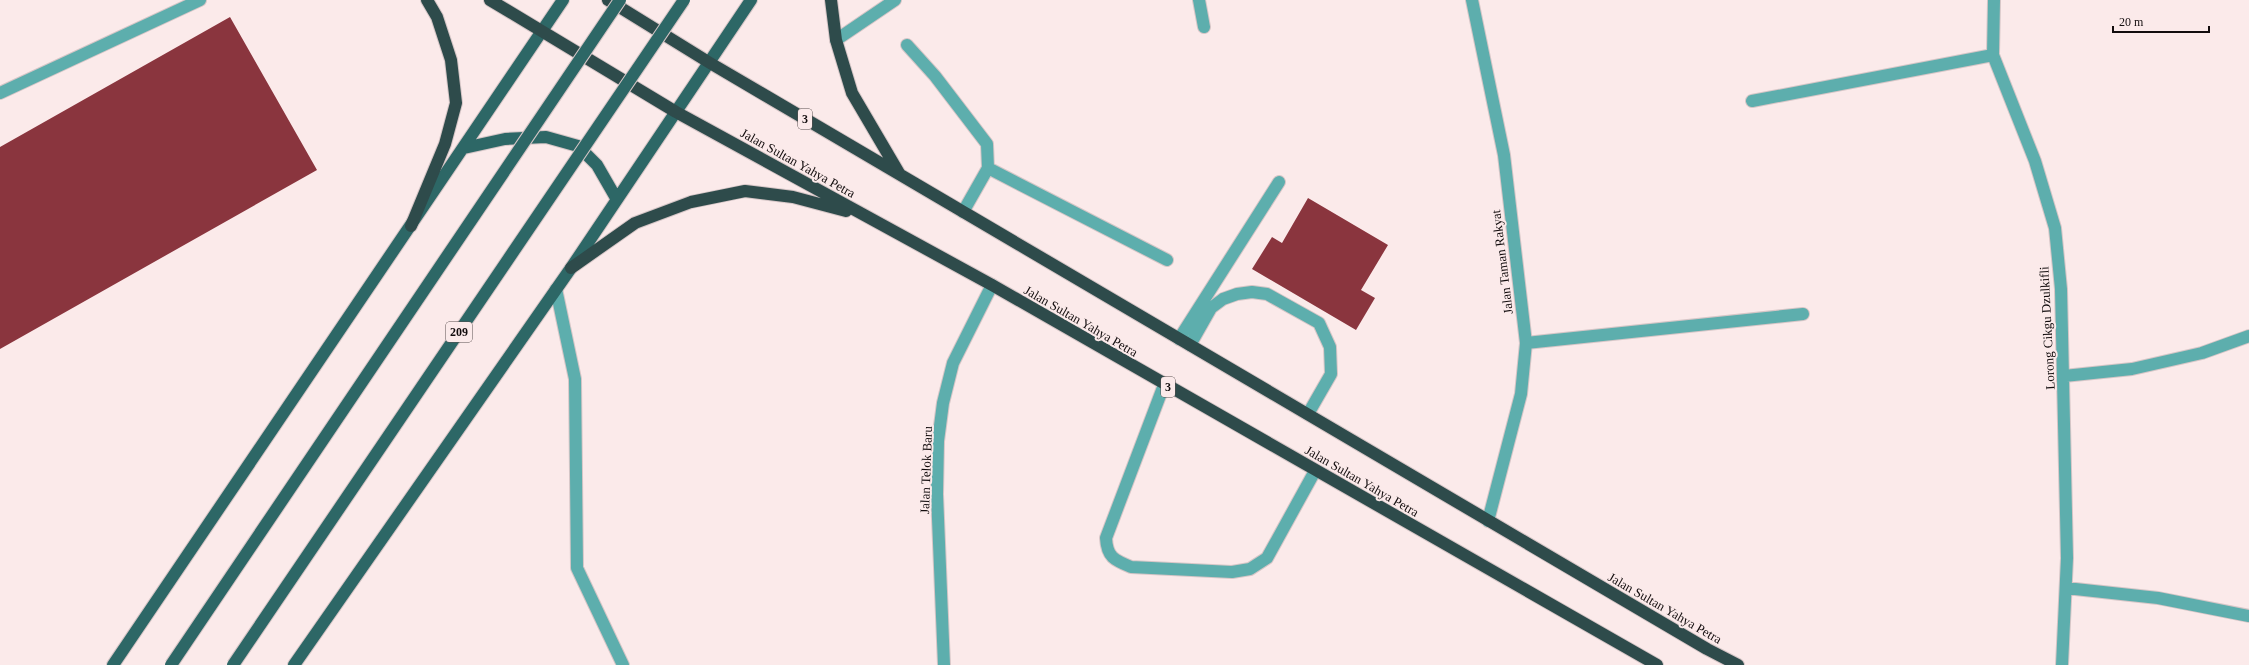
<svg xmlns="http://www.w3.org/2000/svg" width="2249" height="665" viewBox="0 0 2249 665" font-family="Georgia,serif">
<rect width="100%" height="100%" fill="#fbeaea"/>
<!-- building -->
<path fill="#8a353e" d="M230,17L317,170L0,349V147Z
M1308,198L1388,245L1361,290L1375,298L1356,330L1252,269L1272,237L1282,243Z"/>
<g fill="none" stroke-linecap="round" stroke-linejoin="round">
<defs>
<path id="minor" d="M1199,0L1204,27
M1472,0L1504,155L1526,343L1521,394L1488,521
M1994,0L1993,55L2035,161L2055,228L2061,289L2067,558L2062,665
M836,40L895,0
M907,45L935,76L987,144L988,168L963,212
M0,93L200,0
M1752,101L1993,55
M988,168L1167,260
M556,289L575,379L577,568L623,665
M1179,339L1279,182
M1526,343L1803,314
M1190,345L1211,308L1223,299L1237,294L1252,292L1267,294L1319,323L1330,347L1331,374L1308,414
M2064,376L2132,369L2202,353L2249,336
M1164,385L1106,538C1107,557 1114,560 1131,567L1232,572L1250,569L1267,558L1315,471
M2066,588L2158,598L2249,616
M944,665L937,494L938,441L943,403L953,363L992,285"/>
<path id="major" d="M464,148L505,139L546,137L578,146L597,165L616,198
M113,665L563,0
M294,665L571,268L751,0"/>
<path id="highway" d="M490,0L676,112L992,285L1657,665
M608,0L710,63L1707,649L1738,665
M831,0L836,40L852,93L899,173
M411,226L445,144L456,103L451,60L437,17L427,0
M571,268L635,223L691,202L745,191L793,197L846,211"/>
</defs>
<!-- minor casing -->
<use href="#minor" stroke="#d6c6c7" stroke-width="14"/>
<!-- major casing -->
<use href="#major" stroke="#d6c6c7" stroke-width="14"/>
<!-- highway casing -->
<use href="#highway" stroke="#d6c6c7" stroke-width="14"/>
<!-- minor -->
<use href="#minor" stroke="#5daead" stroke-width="12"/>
<!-- major -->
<use href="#major" stroke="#2d6766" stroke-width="12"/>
<!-- highway -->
<use href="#highway" stroke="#2e4b4b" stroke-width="12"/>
<defs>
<path id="major-bridge" d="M171,665L620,0
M233,665L684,0"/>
</defs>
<!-- major-bridge casing -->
<use href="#major-bridge" stroke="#d6c6c7" stroke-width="14" stroke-linecap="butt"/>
<!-- major-bridge -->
<use href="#major-bridge" stroke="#2d6766" stroke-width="12"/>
</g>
<g text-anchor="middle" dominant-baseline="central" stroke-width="4" stroke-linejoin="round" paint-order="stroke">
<!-- shield labels -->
<g fill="#fbeaea" stroke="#584f4f" stroke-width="1">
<rect x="798" y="109" width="14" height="20" rx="3"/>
<rect x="446" y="322" width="26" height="20" rx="3"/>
<rect x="1161" y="377" width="14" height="20" rx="3"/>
</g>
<g font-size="12" font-weight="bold" fill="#120c0d">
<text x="805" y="119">3</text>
<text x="459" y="332">209</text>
<text x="1168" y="387">3</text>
</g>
<!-- street labels -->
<g font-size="13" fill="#120c0d" stroke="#fbeaea">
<text transform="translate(798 163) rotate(29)">Jalan Sultan Yahya Petra</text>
<text transform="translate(1502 262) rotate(-97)">Jalan Taman Rakyat</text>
<text transform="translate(1081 321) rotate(30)">Jalan Sultan Yahya Petra</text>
<text transform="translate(2047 328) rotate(-93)">Lorong Cikgu Dzulkifli</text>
<text transform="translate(926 470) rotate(-88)">Jalan Telok Baru</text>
<text transform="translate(1362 481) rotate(30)">Jalan Sultan Yahya Petra</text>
<text transform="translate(1665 608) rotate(30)">Jalan Sultan Yahya Petra</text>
</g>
</g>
<!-- scale -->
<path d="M2113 26v6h96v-6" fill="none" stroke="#120c0d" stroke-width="2"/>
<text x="2119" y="26" font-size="12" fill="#120c0d" stroke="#fbeaea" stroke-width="3" paint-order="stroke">20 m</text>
</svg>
